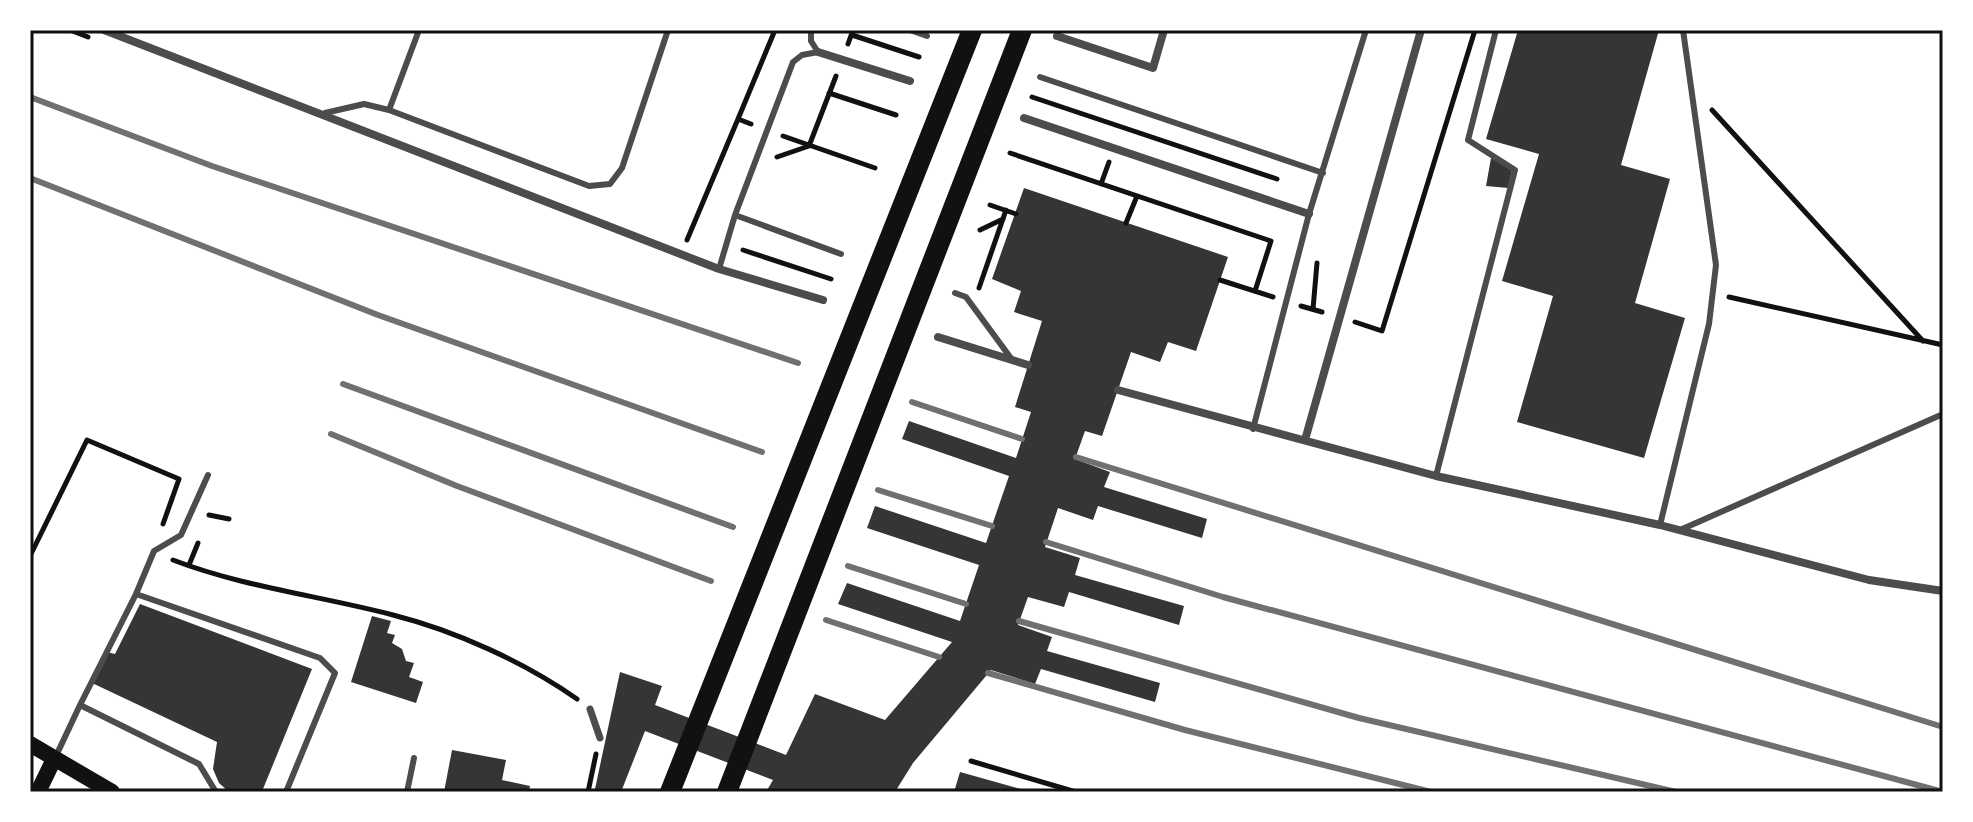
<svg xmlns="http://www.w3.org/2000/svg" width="1973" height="822" viewBox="0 0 1973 822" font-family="Barlow,sans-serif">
<rect width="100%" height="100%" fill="#fff"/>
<!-- building -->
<path fill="#353535" d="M1518,30H1659L1621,165L1670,179L1635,303L1685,318L1644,458L1517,422L1553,296L1502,281L1539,154L1486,139Z
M1491,158L1512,170L1508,188L1486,186Z
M1024,188L1228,257L1196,351L1168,342L1160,362L1131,352L1102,436L1085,431L1075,459L1110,472L1104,487L1207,519L1202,538L1098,506L1093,520L1058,508L1045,547L1080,558L1075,575L1184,606L1179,625L1069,592L1064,607L1028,597L1018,625L1052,637L1047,651L1160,683L1155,702L1041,669L1035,684L991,670L913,763L895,792H766L773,780L645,731L621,792L595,789L620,672L662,686L655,705L786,755L815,694L885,720L952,642L838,604L847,583L960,621L979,565L867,528L875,506L986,543L1009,476L902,439L909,421L1016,458L1031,412L1015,407L1042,321L1014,312L1021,291L992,279Z
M140,604L312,669L263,789L229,792L219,783L213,769L217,742L92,683L107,652L115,654Z
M372,616L391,621L387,633L395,635L392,643L402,649L406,661L414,663L409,677L423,682L416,703L351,682Z
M452,750L506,760L502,780L530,786L529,792H444Z
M960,772L1028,791V792H954Z"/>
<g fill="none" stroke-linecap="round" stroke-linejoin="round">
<!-- path -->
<path stroke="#111" stroke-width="5" d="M70,30L88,37
M852,35L919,57
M848,44L853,30
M829,93L896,115
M1032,97L1277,179
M1712,110L1923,341
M751,124L738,119L775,30
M783,136L875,168
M1010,153L1271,241L1255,291
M777,157L809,146L836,76
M1101,184L1109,162
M990,205L1016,214
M1126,223L1137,196
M980,230L1003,219
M687,240L738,119
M743,250L831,279
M1220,280L1273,297
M979,288L1006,210
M1729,297L1943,345
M1301,306L1322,312
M1313,309L1317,263
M1355,322L1382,331L1475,30
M209,515L229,519
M30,556L87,440L179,479L163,524
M173,560C243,587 321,596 393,615C456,631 524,662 577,699
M189,565L198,543
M971,761L1076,792
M588,792L596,754"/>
<!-- service -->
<path stroke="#4c4c4c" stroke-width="6" d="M910,30L927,36
M1040,77L1323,173
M389,110L589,186L610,184L622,168L668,30
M325,113L364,104L389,110L419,30
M735,215L841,254
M719,269L735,215L793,62L802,55L818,52L811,41V30
M955,293L966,297L1013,361
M1253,429L1309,214L1366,30
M1436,476L1515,170L1468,140L1496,30
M1660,525L1709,324L1716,265L1683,30
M1680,530L1943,414
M136,594L154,551L181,535L208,475
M56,756L80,705
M216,792L199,764L80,705L136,594L320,658L335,673L286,792
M407,792L414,758"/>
<!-- pedestrian -->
<path stroke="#4c4c4c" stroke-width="7" d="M590,709L600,738"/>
<!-- minor -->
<path stroke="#4c4c4c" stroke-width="8" d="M104,30L719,269L823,300
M1057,36L1153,68L1164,30
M818,52L910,81
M1024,118L1309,214
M938,337L1028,365
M1118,390L1436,476L1660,525L1869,580L1943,591
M1305,440L1421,30"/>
<!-- secondary -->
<path stroke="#111" stroke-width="16" d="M30,744L112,792
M38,792L54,759"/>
<!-- primary -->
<path stroke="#111" stroke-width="20" d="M670,792L972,30
M727,792L1022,30"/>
<!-- rail -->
<path stroke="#707070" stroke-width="6" d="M30,97L212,166L798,363
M30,178L378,315L762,452
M343,384L733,527
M912,402L1022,439
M331,434L457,486L711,581
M1076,457L1943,727
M878,490L992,526
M1046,542L1223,597L1943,792
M848,566L966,604
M826,620L939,657
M1019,621L1359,718L1676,792
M988,673L1185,730L1431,792"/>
</g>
<!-- border -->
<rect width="1973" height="822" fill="none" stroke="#ffffff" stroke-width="64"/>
<rect x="32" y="32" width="1909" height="758" fill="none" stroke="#111" stroke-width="3"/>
</svg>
